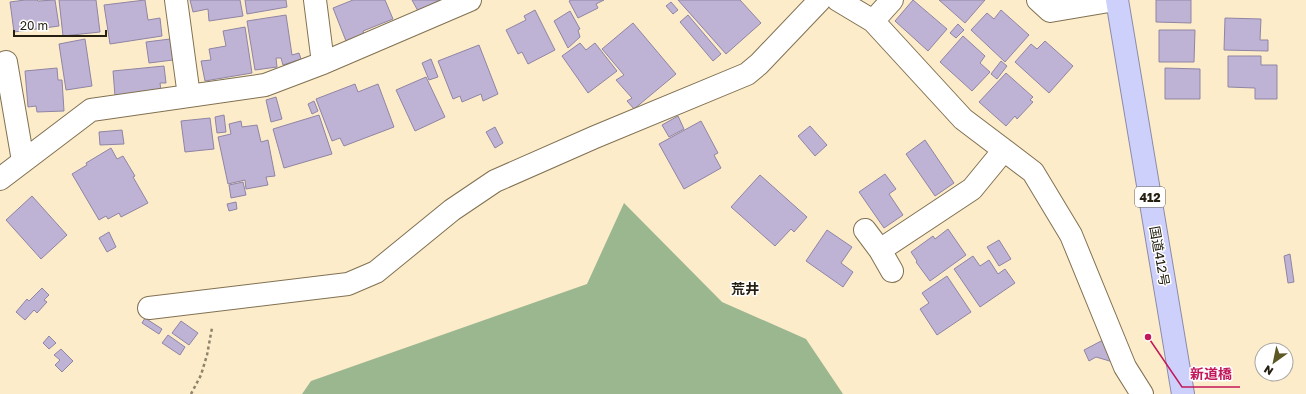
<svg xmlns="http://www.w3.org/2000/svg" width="1306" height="394" viewBox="0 0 1306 394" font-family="'Golos Text','Noto Sans JP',sans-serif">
<rect width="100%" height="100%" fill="#fdecca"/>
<!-- forest -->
<path fill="#9ab790" d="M624,203L722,302L806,339L843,394H302L311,381L587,284Z"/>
<!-- building -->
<path fill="#beb3d4" stroke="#8f85a4" d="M25,0H37L38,1L55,0L59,26L14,32L10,2Z
M59,0H96L100,32L63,36Z
M145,0L148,20L160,18L162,36L110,44L104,5Z
M190,0H240L243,16L209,21L208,9L193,12Z
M245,0H286L287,7L247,14Z
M353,0H385L393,19L363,31L364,35L346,41L333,8Z
M412,0H440L418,11Z
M571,0H604L596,4L598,8L578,18L569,1Z
M678,0H740L761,23L726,54Z
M913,0L947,29L928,51L895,21Z
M939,0H985L965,23Z
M1156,0H1191V23L1156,22Z
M671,2L678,10L673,14L666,6Z
M535,10L555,50L528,64L522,52L518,54L506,30L526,20L524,16Z
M1001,10L1029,35L1005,62L971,30L987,13L994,19Z
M570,11L580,29L578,30L580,37L568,48L554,21Z
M286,15L292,55L299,53L301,59L283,65L281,58H276L277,67L255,70L247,21Z
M688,15L721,54L713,61L680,22Z
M1225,18L1261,19L1260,40H1268V51L1224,50Z
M633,23L676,74L634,109L627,101L632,98L616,80L624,75L602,49Z
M958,24L964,30L956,38L950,33Z
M245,27L252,73L205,81L201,61L211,60L209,49L226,46L223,31Z
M1159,30H1195L1194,62H1159Z
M963,36L985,56L980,63L990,72L972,91L940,62Z
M85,39L92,86L66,90L59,44Z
M170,39L173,60L149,63L146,42Z
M1045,41L1073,66L1049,93L1015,62L1031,44L1037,49Z
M580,43L586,50L595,43L617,71L588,93L562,56Z
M479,45L498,94L483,101L481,94L462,102L460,96L453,99L438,61Z
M1228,56H1261V65H1277V99H1255V88L1228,87Z
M431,59L438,77L429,80L422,63Z
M1001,61L1007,66L997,79L991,74Z
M164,66L166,83H160L161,91L115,96L113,71Z
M57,68L58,80H62L64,111L37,112L36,106L28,107L25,71Z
M1165,68L1200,69V99H1165Z
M1006,73L1033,97L1030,100L1033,102L1017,119L1015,116L1006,126L979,102Z
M426,77L445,117L415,131L396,90Z
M355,84L358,92L378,84L394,127L344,146L340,138L332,141L316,99Z
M276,97L282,119L271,122L266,100Z
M314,101L318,111L312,114L308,104Z
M224,115L226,132L217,133L215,117Z
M319,115L332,154L284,168L273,129Z
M678,116L684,129L669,137L662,125Z
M210,118L214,149L185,152L181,121Z
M241,121L242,127L257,125L261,142L268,140L275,176L266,177L268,185L246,189L245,180L228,184L218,137L231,134L229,124Z
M701,121L718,153L714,155L721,168L684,189L659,144Z
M810,126L827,145L815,156L798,136Z
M495,127L503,143L495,148L486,132Z
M122,130L124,144L100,145L99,132Z
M925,140L954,183L935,196L906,154Z
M111,148L117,159L123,156L135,176L133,177L148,203L121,217L119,213L108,219L106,216L99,220L72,174L87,165L86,163Z
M885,174L896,189L889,194L903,215L884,228L859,192Z
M760,175L807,217L794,232L791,229L775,246L731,207Z
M243,182L246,195L231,198L229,185Z
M32,196L67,235L41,259L6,220Z
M236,202L237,209L229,211L227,204Z
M948,229L966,255L930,281L916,262L917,261L911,252L933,236L935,239Z
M827,230L852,247L841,263L853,272L843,287L806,261Z
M109,232L116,247L107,252L99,238Z
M999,240L1011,259L999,266L987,247Z
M1290,254L1294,282L1288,283L1284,256Z
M973,256L980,266L989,260L998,274L1005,269L1015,283L980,307L954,269Z
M947,276L971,312L937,335L920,309L929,303L922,293Z
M42,288L49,295L44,300L47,302L37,313L34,310L25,320L16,312L27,299L29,301Z
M145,318L162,329L159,334L142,323Z
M181,321L198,333L189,345L172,333Z
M168,335L185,347L180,355L162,343Z
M49,336L56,343L49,349L43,343Z
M1103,340L1113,362L1096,357L1089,361L1084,350Z
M61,349L73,361L62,372L55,365L60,360L54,355Z"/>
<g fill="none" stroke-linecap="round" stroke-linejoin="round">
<defs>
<path id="minor" d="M176,0L189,96
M315,0L323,63
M838,0L873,21L963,119L1033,172L1071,235L1125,367L1142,394
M1038,0L1050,11L1115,0
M873,21L892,0
M6,62L23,161
M0,179L91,110L265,85L323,63L470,0
M865,230L880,250L972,189L1004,150
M880,250L892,271
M149,308L348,284L376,272L452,210L495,181L595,137L747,74L759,64L820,0"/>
<path id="trunk" d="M1117,0L1183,394"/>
</defs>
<!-- minor casing -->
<use href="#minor" stroke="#807152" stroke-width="24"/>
<!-- trunk casing -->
<use href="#trunk" stroke="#8b8baa" stroke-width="24"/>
<!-- path -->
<path stroke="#8d826b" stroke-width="2.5" stroke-dasharray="3 3" stroke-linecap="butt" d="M191,394L201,375L207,355L212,328"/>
<!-- minor -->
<use href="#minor" stroke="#fff" stroke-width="22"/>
<!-- trunk -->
<use href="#trunk" stroke="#ced0fc" stroke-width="22"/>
</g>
<g text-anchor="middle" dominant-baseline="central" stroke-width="3" stroke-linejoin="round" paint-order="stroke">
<!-- shield labels -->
<rect fill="#fff" stroke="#67635a" stroke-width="1" x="1135" y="187" width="30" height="20" rx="3"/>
<g font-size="12" font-weight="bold" fill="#262013">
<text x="1150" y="197">412</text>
</g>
<!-- street labels -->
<g font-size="13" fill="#262013" stroke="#fff">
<text transform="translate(1160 256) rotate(80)">国道412号</text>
</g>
<!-- neighbourhood labels -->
<g font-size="14" font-weight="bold" fill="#262013" stroke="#fff">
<text x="745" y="288">荒井</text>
</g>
</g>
<!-- callouts -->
<path fill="none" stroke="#c2185b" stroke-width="1.5" d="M1148 337L1182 387H1240"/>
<circle fill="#c2185b" stroke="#fff" stroke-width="1.5" cx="1148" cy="337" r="4"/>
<g font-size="14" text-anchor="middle" font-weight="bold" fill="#c2185b" stroke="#fff" stroke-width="3" stroke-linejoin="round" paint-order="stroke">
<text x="1211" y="379">新道橋</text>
</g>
<!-- north arrow -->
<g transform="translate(1274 362) rotate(213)"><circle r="19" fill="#ffffff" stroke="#a8a6a1"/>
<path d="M0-3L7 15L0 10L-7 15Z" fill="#5b5824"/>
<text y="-6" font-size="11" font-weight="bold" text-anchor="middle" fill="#262013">N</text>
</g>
<!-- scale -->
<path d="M14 30v6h92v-6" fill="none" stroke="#262013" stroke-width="2"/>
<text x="20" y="30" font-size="12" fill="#262013" stroke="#ffffff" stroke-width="3" paint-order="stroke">20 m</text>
</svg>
